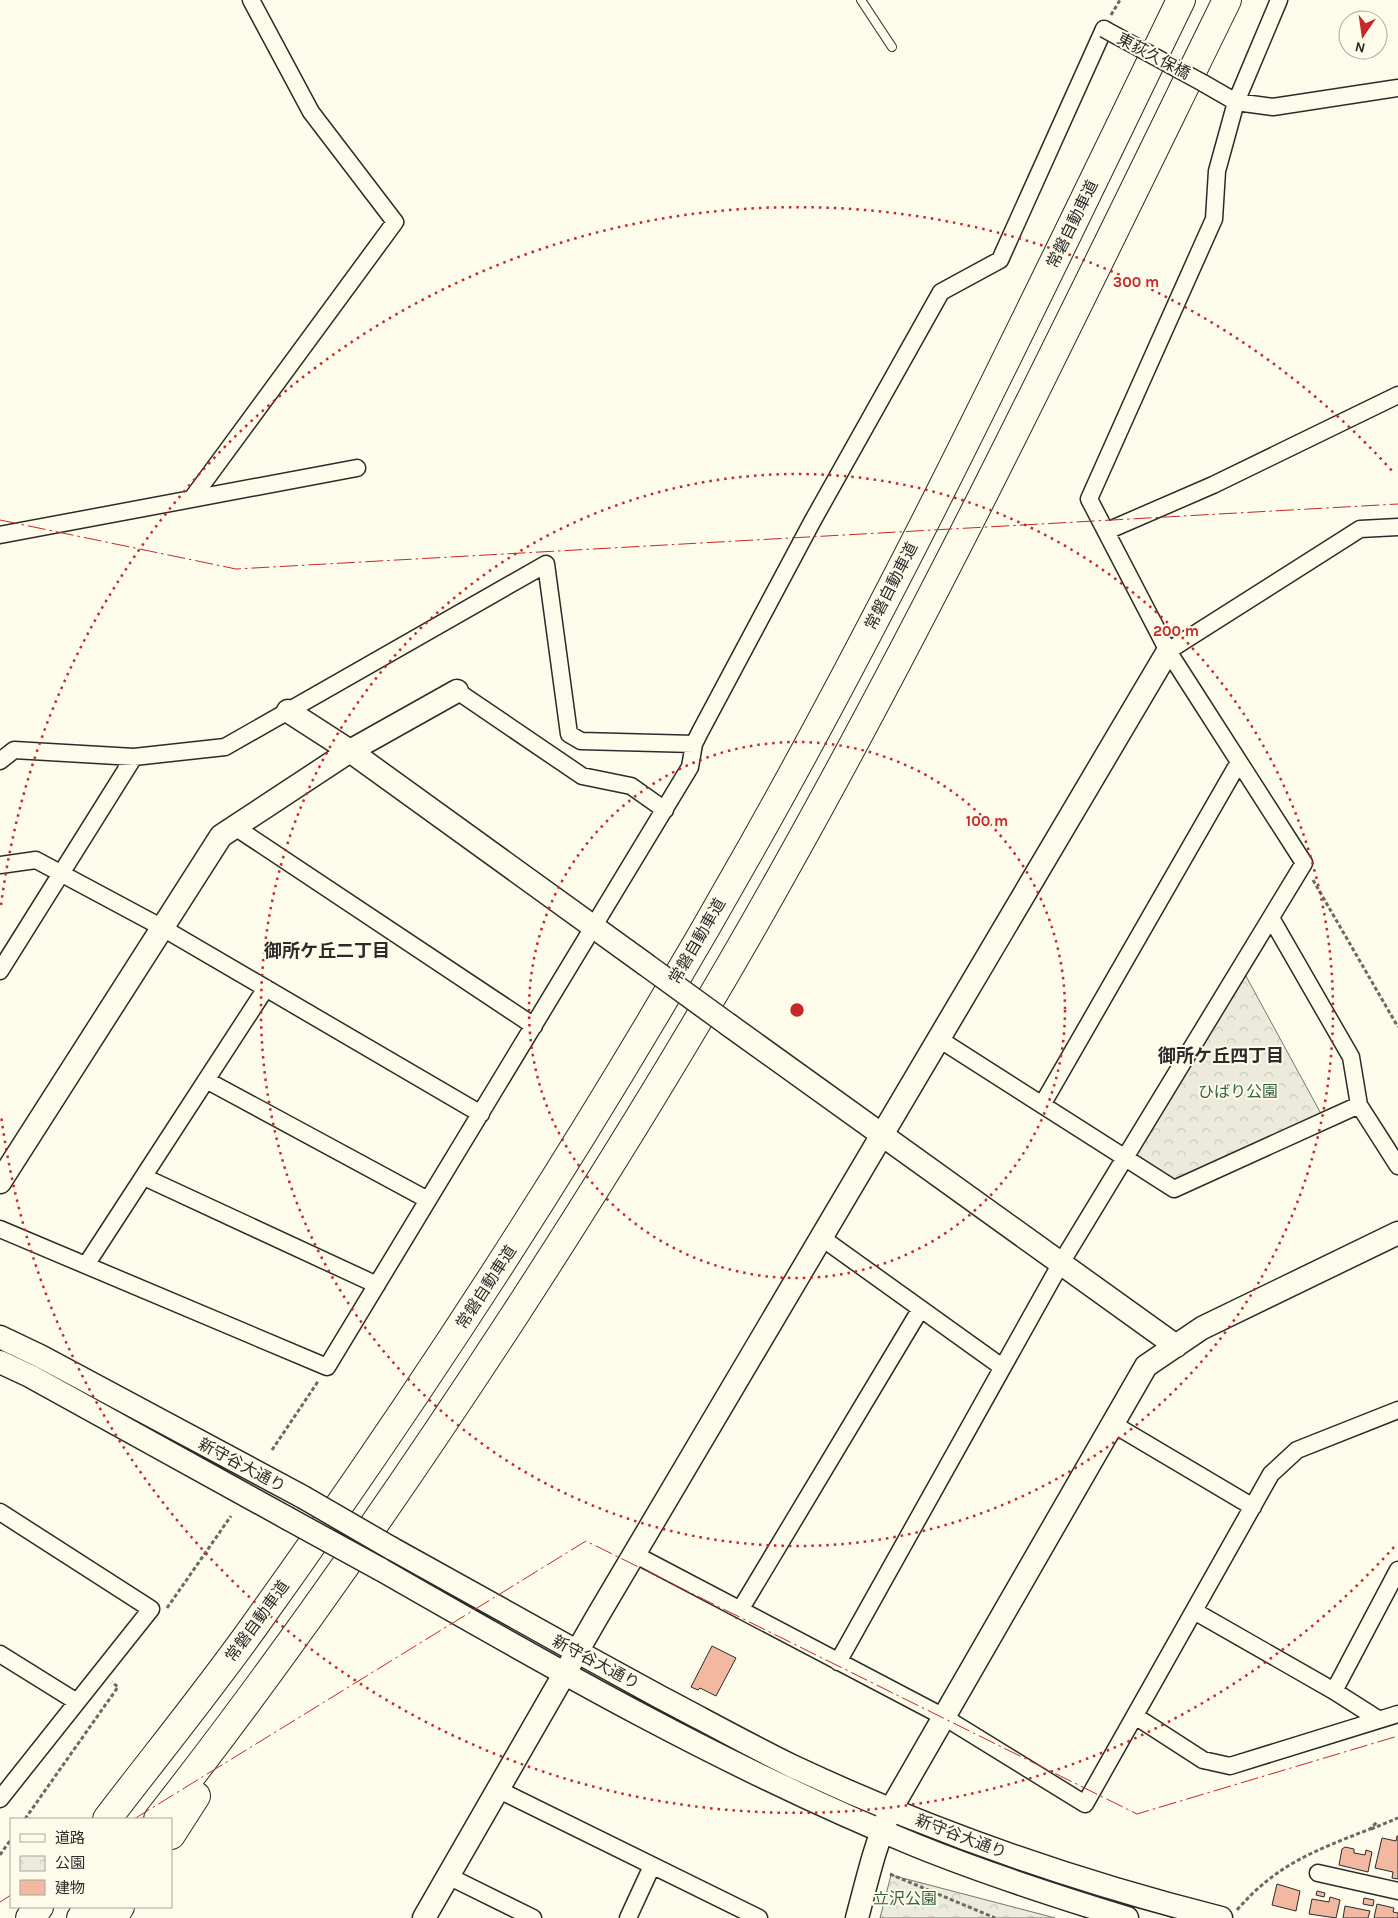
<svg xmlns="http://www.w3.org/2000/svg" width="1398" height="1918" viewBox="0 0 1398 1918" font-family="Karla,'Noto Sans JP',sans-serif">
<defs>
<pattern id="park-crowns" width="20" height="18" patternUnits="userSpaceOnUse" patternTransform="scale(1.25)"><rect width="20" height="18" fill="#ecebdb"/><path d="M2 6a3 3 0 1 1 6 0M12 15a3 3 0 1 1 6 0" fill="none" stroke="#cbcabc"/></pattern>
</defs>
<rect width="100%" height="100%" fill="#fdfbea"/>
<!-- park -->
<path fill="url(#park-crowns)" stroke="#74746e" d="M1241,967L1325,1121L1174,1189L1125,1158Z
M891,1875L1040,1914L1055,1918H880Z"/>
<!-- building -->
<path fill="#f2b8a0" stroke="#2b2b2b" d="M712,1646L736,1658L716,1696L700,1688L698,1690L691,1687Z
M1397,1836H1398V1879L1392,1878L1393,1872L1375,1868L1382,1838L1396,1841Z
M1345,1847L1354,1849V1853L1365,1855L1366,1850L1372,1852L1368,1872L1339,1865L1342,1849Z
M1277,1884L1300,1891L1296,1911L1272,1905Z
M1317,1891L1325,1893L1324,1897L1316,1895Z
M1330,1897L1340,1900L1336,1918L1309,1914L1312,1899L1329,1902Z
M1364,1898L1374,1900L1373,1906L1363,1904Z
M1377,1904L1394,1908L1393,1912L1398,1913V1918H1374Z
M1345,1906L1370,1911L1368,1918H1343Z"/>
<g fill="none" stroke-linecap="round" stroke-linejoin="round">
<defs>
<path id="lane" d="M861,0L892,47"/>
<path id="street" d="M1203,83L1236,102L1273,107L1398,88
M193,497L395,222L311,112L251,0
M1107,531L1213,485L1398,395
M0,535L357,468
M1168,651L1360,529L1398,527
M457,691L582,776L631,786L665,810
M0,761L14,750L134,757L225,747L546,564L569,734L581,741L694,744
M235,827L534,1026
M0,865L36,860L161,927L481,1114
M1271,918L1351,1057L1359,1105L1398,1166
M0,971L134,757
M939,1039L1174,1189L1359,1105
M206,1080L428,1200
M1042,1105L1239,762
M144,1177L377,1285
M0,1229L327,1367L690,767L694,744L700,732L812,522L941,292L1000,260L1104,29
M822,1238L1002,1367
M86,1265L266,988
M1113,1424L1253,1507
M0,1512L151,1609L0,1799
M634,1554L944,1717L1085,1804L1271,1474L1297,1450L1398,1410
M740,1610L920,1310
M1194,1611L1334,1691L1378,1719
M0,1654L77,1702
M838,1662L1061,1263L1304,863L1168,651L1089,499L1214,219L1217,171L1236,102L1279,0
M1334,1691L1398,1570
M1135,1716L1203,1760L1230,1766L1398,1714
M497,1789L759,1918
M1318,1873L1398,1891
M448,1876L533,1918
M628,1918L652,1866"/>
<path id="secondary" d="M288,711L350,751L645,964
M729,1025L1176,1346
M0,1182L221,836L350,751L457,691
M0,1337L40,1356L303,1497
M0,1362L30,1376L287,1518
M391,1548C481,1598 570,1648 660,1697C704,1720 749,1745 794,1767C931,1831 1074,1881 1221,1918
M380,1569C554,1669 729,1769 915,1845C984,1873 1055,1896 1127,1918
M424,1918L597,1617L1168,651
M857,1918C867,1881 875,1844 891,1809L1146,1366L1202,1328L1398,1233"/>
<path id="highway" d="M107,1819C156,1755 208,1691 255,1625C435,1374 602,1114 753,845C908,570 1043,284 1181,0
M158,1819C285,1657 402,1488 514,1316C610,1168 703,1017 789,862C946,581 1085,290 1227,0
M171,1835L196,1796
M30,1918L39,1907
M81,1918L90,1907
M112,1918L120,1907"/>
</defs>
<!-- lane casing -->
<use href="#lane" stroke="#2b2b2b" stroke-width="10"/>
<!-- street casing -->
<use href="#street" stroke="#2b2b2b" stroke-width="19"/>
<!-- secondary casing -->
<use href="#secondary" stroke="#2b2b2b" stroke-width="25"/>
<!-- highway casing -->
<use href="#highway" stroke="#2b2b2b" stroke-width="30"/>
<!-- path -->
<path stroke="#6a6964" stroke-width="3" stroke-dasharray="4 2.5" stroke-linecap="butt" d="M1111,15L1120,0
M1313,880L1398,1027
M272,1450L319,1380
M167,1608L231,1516
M25,1819L118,1687L112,1682
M1371,1829L1398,1818
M0,1855L11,1839
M890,1874L995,1918
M1237,1910C1277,1864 1314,1851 1370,1829L1378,1821"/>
<!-- lane -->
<use href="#lane" stroke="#fdfbea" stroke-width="8"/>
<!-- street -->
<use href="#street" stroke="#fdfbea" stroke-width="16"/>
<!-- secondary -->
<use href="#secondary" stroke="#fdfbea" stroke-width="22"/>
<!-- highway -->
<use href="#highway" stroke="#fdfbea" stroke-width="28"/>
<defs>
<path id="street-bridge" d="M1104,29L1203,83"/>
<path id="secondary-bridge" d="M645,964L729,1025
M303,1497L391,1548
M287,1518L380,1569"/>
</defs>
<!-- street-bridge casing -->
<use href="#street-bridge" stroke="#2b2b2b" stroke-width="19" stroke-linecap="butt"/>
<!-- secondary-bridge casing -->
<use href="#secondary-bridge" stroke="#2b2b2b" stroke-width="25" stroke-linecap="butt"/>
<!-- street-bridge -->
<use href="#street-bridge" stroke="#fdfbea" stroke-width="16"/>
<!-- secondary-bridge -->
<use href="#secondary-bridge" stroke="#fdfbea" stroke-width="22"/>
<!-- power -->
<path stroke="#c62828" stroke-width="1" stroke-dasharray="18 4 2.5 4" stroke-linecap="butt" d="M0,520L236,569L1398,504
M134,1819L586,1541L1137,1814L1398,1736
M0,1902L11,1895"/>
</g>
<!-- distance rings -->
<g fill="none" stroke="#c62828" stroke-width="2.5" stroke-dasharray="2.5 5">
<circle cx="797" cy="1010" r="268"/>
<circle cx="797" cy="1010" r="536"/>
<path d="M1394 1547A803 803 0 0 1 1 1115M1 905A803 803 0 0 1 1394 473"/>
</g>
<g text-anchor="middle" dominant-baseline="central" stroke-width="4" stroke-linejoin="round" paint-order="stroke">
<!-- street labels -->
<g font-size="16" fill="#2b2b2b" stroke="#fdfbea">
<text transform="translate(1154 56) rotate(28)">東荻久保橋</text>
<text transform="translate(1072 224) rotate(-64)">常磐自動車道</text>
<text transform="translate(891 586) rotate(-63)">常磐自動車道</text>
<text transform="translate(697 941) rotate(-60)">常磐自動車道</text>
<text transform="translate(486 1287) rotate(-57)">常磐自動車道</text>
<text transform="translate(242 1465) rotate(28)">新守谷大通り</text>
<text transform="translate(257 1621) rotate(-54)">常磐自動車道</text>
<text transform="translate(596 1662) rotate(28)">新守谷大通り</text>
<text transform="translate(961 1836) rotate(21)">新守谷大通り</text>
</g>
<!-- park labels -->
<g font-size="16" fill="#34623c" stroke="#fdfbea">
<text x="1238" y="1091">ひばり公園</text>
<text x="905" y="1898">立沢公園</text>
</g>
<!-- neighbourhood labels -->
<g font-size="18" font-weight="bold" fill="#2b2b2b" stroke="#fdfbea">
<text x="327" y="951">御所ケ丘二丁目</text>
<text x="1221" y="1056">御所ケ丘四丁目</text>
</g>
</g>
<circle cx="797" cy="1010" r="8" fill="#c62828" stroke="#fdfbea" stroke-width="2.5"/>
<g font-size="15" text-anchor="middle" font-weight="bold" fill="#c62828" stroke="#fdfbea" stroke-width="4" stroke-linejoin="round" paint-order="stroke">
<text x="1136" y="287">300 m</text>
<text x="1176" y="636">200 m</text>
<text x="987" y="826">100 m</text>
</g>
<!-- legend -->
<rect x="10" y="1818" width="162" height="90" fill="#fdfbea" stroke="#a9a89e"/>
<rect x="20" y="1834" width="25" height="8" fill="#fdfbea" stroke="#a9a89e"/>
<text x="55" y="1843" font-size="15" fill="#2b2b2b">道路</text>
<rect x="20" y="1856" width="25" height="15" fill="url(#park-crowns)" stroke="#a9a89e"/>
<text x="55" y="1868" font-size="15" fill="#2b2b2b">公園</text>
<rect x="20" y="1880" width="25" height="15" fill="#f2b8a0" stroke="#a9a89e"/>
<text x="55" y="1893" font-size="15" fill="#2b2b2b">建物</text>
<!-- north arrow -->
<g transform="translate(1363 35) rotate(193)"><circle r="24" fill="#fdfbea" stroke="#a9a89e"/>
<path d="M0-4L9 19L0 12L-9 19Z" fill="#c62828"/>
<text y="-8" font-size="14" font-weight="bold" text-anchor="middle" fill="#2b2b2b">N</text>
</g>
</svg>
